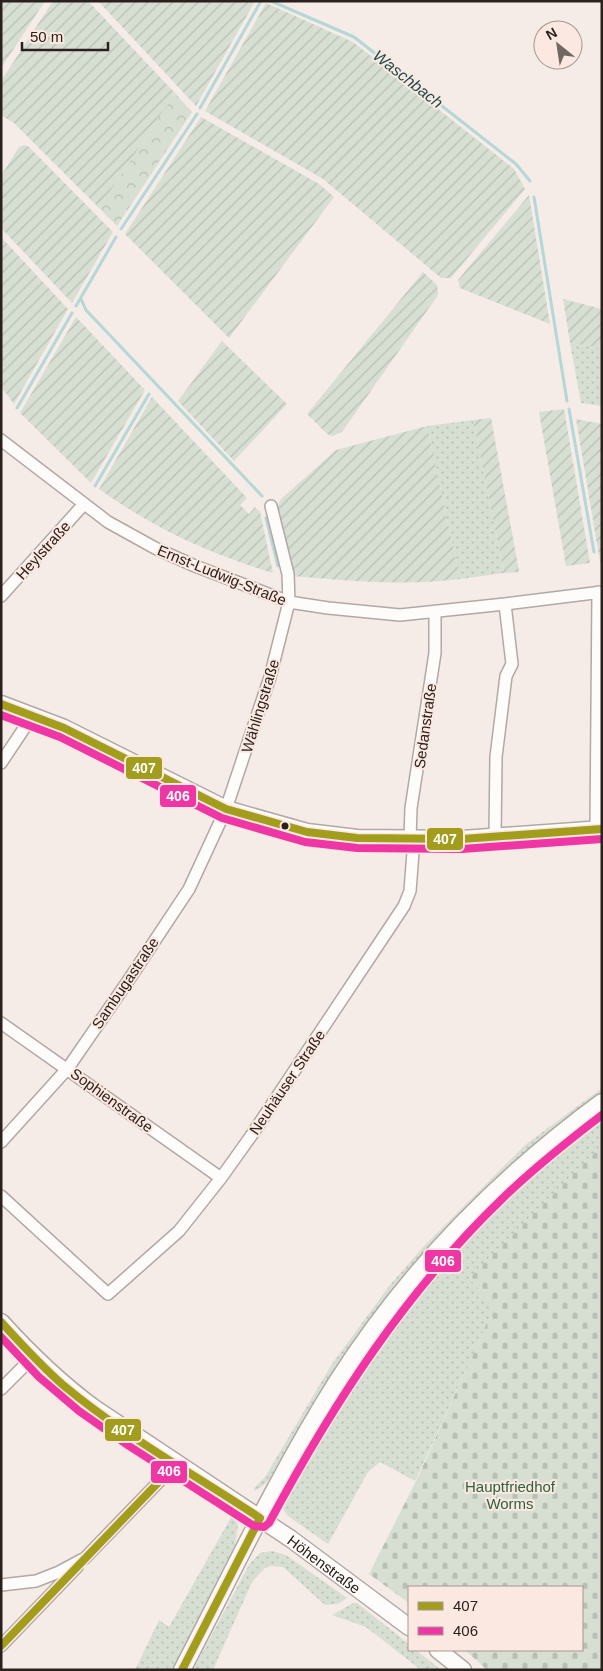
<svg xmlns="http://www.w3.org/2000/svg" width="603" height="1671" viewBox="0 0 603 1671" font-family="Arial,sans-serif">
<defs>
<pattern id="grass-dots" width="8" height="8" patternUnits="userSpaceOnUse" patternTransform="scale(1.25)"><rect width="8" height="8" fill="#d7dfd3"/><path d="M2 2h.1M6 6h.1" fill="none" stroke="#b9bfb5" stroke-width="1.8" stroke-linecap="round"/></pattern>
<pattern id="forest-crowns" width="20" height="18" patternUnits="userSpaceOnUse" patternTransform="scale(1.25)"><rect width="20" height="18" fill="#d7dfd3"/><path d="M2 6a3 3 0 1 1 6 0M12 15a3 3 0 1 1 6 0" fill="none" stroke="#b9bfb5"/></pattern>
<pattern id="cemetery-stones" width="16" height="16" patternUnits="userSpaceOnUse" patternTransform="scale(1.25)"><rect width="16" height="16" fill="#d7dfd3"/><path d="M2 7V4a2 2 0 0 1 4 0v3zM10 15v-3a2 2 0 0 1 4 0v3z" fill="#b9bfb5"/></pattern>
<pattern id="garden-furrows" width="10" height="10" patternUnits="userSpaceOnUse" patternTransform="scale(1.25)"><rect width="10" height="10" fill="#d7dfd3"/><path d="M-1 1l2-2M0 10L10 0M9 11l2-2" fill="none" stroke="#b9bfb5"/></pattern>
</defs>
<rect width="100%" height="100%" fill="#f5ebe7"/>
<!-- grass -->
<path fill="url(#grass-dots)" d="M570,343L602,348V406L581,403Z
M473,420L504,573L460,579L427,426Z
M602,1088V1095L356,1339L315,1399L270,1478L264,1485L254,1491V1488L265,1477L332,1364L390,1285L424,1246L525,1145Z
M602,1110V1145L469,1278L495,1307L415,1481L380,1462L368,1472L328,1544L288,1516L284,1511L282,1500L296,1470L331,1408L394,1314L451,1246L516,1180Z
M233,1514L238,1525L235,1546L173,1670H135L159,1620L169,1627Z
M272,1551L286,1555L347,1598L338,1604L325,1605L283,1567L271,1566L265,1568L252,1582L213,1670H193L250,1563L260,1553Z
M353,1603H357L409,1644V1650H416L441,1670H421L366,1627L332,1615Z"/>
<!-- forest -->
<path fill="url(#forest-crowns)" d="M175,93L192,112L117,226L99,208Z"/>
<!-- cemetery -->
<path fill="url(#cemetery-stones)" d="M602,1145V1670H487L465,1650H582V1587H409V1603L369,1574L418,1477L494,1307L469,1278Z"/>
<!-- garden -->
<path fill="url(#garden-furrows)" d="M4,1H45L1,68V4Z
M53,1H88L175,93L99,208L14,123L1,115V81Z
M98,1H255L196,106Z
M266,3L353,42L514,169L525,189L451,278H441L323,179L205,111Z
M201,117L319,184L334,197L229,338L125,234Z
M24,145L29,147L113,232L72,303L1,228V176L19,147Z
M529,195L550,324L460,288L458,280Z
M1,237L68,309L14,404L1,387Z
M423,272L437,285L438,295L342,432L333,436L327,434L307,414Z
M563,299L602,309V348L570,343Z
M76,317L145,390L91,483L20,413Z
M222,341L287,404L234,461L178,401Z
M152,397L247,498L240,505L249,514L255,507L260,512L273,573C210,554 153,528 99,489Z
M564,409L590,563L566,566L539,412Z
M491,418L519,571V572L504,573L473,420Z
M576,419L602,424V561L600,562Z
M427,426L460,579C404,586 349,581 293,576L276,509L281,499L336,450Z"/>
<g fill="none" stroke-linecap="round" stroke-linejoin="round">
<!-- stream -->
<path stroke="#b4d7d7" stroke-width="3" d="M271,1L354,37L516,164L530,181
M200,108L261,1
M534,197L567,401
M121,229L197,114
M81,299L86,310L262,496
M76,306L116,237
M17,408L72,313
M569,409L594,552
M95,486L149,394
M266,518L278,566"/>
<defs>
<path id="street" d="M1,440L108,522L155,548L195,566L289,602L328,608L400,615L505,604L602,592
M1,596L84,504
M1,763L33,715
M596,829L598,592
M495,837L496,757L506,676L512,664L505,604
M410,838L411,808L435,653V612
M1,1023L221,1178
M1,1142L68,1068L130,978L189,889L226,809L270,677L289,602L288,574L271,506
M1,1196L108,1294L179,1231L221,1178L251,1136L404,906L410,891L414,839
M1,1389L33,1357
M1,1585L36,1581L59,1572L85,1558L176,1464
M1,1646L77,1567"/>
<g id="secondary">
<path d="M1,704L64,728L226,809L307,832L357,838L462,839L602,829"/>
<path id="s1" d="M1,1322C30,1354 59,1382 94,1408L291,1539L409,1627"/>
<path d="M438,1650L463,1670"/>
<path d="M182,1670C232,1574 278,1475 336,1383C406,1273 497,1179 602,1102"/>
</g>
</defs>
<!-- street casing -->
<use href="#street" stroke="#b2a8a5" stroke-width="14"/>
<!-- secondary casing -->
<use href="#secondary" stroke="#b2a8a5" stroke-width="19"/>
<!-- street -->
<use href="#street" stroke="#fefcfb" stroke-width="11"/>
<!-- secondary -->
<use href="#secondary" stroke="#fefcfb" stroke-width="16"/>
<defs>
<path id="bus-1" d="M1,704L64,728L226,809L307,832L357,838L462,839L602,829
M1,1322C21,1344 41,1366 63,1385C124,1436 194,1474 260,1518
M1,1646L176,1464
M182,1670L260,1518"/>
<path id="bus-2" d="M1,715L60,737L222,818L305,842L357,848L462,849L602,839
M1,1337L39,1377L79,1411L129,1446L254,1526L264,1527L269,1523C333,1404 405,1292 503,1198C534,1168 568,1141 602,1115"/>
</defs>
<!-- bus-1 casing -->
<use href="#bus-1" stroke="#fbe8e1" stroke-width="11"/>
<!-- bus-2 casing -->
<use href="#bus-2" stroke="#fbe8e1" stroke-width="11"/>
<!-- bus-1 -->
<use href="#bus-1" stroke="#a39d1d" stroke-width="8"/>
<!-- bus-2 -->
<use href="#bus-2" stroke="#ee37a5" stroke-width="8"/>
</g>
<!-- markers -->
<circle fill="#2a201c" stroke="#fbe8e1" stroke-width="2" cx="285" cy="826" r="4.5"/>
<g text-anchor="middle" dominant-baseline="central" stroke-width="4" stroke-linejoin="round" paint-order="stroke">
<!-- street labels -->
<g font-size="15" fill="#2a201c" stroke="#fbe8e1">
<text transform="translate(43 550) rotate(-48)">Heylstraße</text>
<text transform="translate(222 575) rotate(22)">Ernst-Ludwig-Straße</text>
<text transform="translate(260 706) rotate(-73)">Wählingstraße</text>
<text transform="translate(425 726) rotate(-82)">Sedanstraße</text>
<text transform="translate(125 983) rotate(-56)">Sambugastraße</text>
<text transform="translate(287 1082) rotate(-56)">Neuhäuser Straße</text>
<text transform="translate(112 1100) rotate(36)">Sophienstraße</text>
<text stroke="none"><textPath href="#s1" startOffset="405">Höhenstraße</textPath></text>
</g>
<!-- park labels -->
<g font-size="15" fill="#2b643e" stroke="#fbe8e1">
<text x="510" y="1486">Hauptfriedhof<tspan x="510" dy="17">Worms</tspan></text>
</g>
<!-- water labels -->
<g font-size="16" font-style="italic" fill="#1a4a4c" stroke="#fbe8e1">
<text transform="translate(408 79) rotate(38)">Waschbach</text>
</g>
</g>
<g stroke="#fbe8e1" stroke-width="2">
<rect x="125" y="756" width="38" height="24" rx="5" fill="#a39d1d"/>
<rect x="159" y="784" width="38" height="24" rx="5" fill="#ee37a5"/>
<rect x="426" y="827" width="38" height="24" rx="5" fill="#a39d1d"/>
<rect x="424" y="1249" width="38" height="24" rx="5" fill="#ee37a5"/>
<rect x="104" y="1418" width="38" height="24" rx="5" fill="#a39d1d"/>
<rect x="150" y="1460" width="38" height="24" rx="5" fill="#ee37a5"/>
</g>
<g font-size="14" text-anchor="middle" font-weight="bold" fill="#fff">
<text x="144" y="773">407</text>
<text x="178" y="801">406</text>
<text x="445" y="844">407</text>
<text x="443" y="1266">406</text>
<text x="123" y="1435">407</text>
<text x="169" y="1476">406</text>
</g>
<!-- border -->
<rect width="603" height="1671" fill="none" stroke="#2a201c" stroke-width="5"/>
<!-- legend -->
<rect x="408" y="1586" width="175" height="65" fill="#fbe8e1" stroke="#a79892"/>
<rect x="418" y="1602" width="25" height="8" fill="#a39d1d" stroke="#a79892"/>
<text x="453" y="1611" font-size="15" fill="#2a201c">407</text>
<rect x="418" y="1627" width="25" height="8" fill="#ee37a5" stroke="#a79892"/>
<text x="453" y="1636" font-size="15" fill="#2a201c">406</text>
<!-- north arrow -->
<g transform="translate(558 45) rotate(330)"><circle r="24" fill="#fbe8e1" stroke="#a79892"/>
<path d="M0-4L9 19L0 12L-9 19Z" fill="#716763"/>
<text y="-8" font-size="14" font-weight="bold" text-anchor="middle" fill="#2a201c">N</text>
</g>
<!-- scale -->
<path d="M22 42v8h86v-8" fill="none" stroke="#2a201c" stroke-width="2.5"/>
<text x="30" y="42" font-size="15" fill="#2a201c" stroke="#fbe8e1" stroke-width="4" paint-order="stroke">50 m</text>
</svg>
